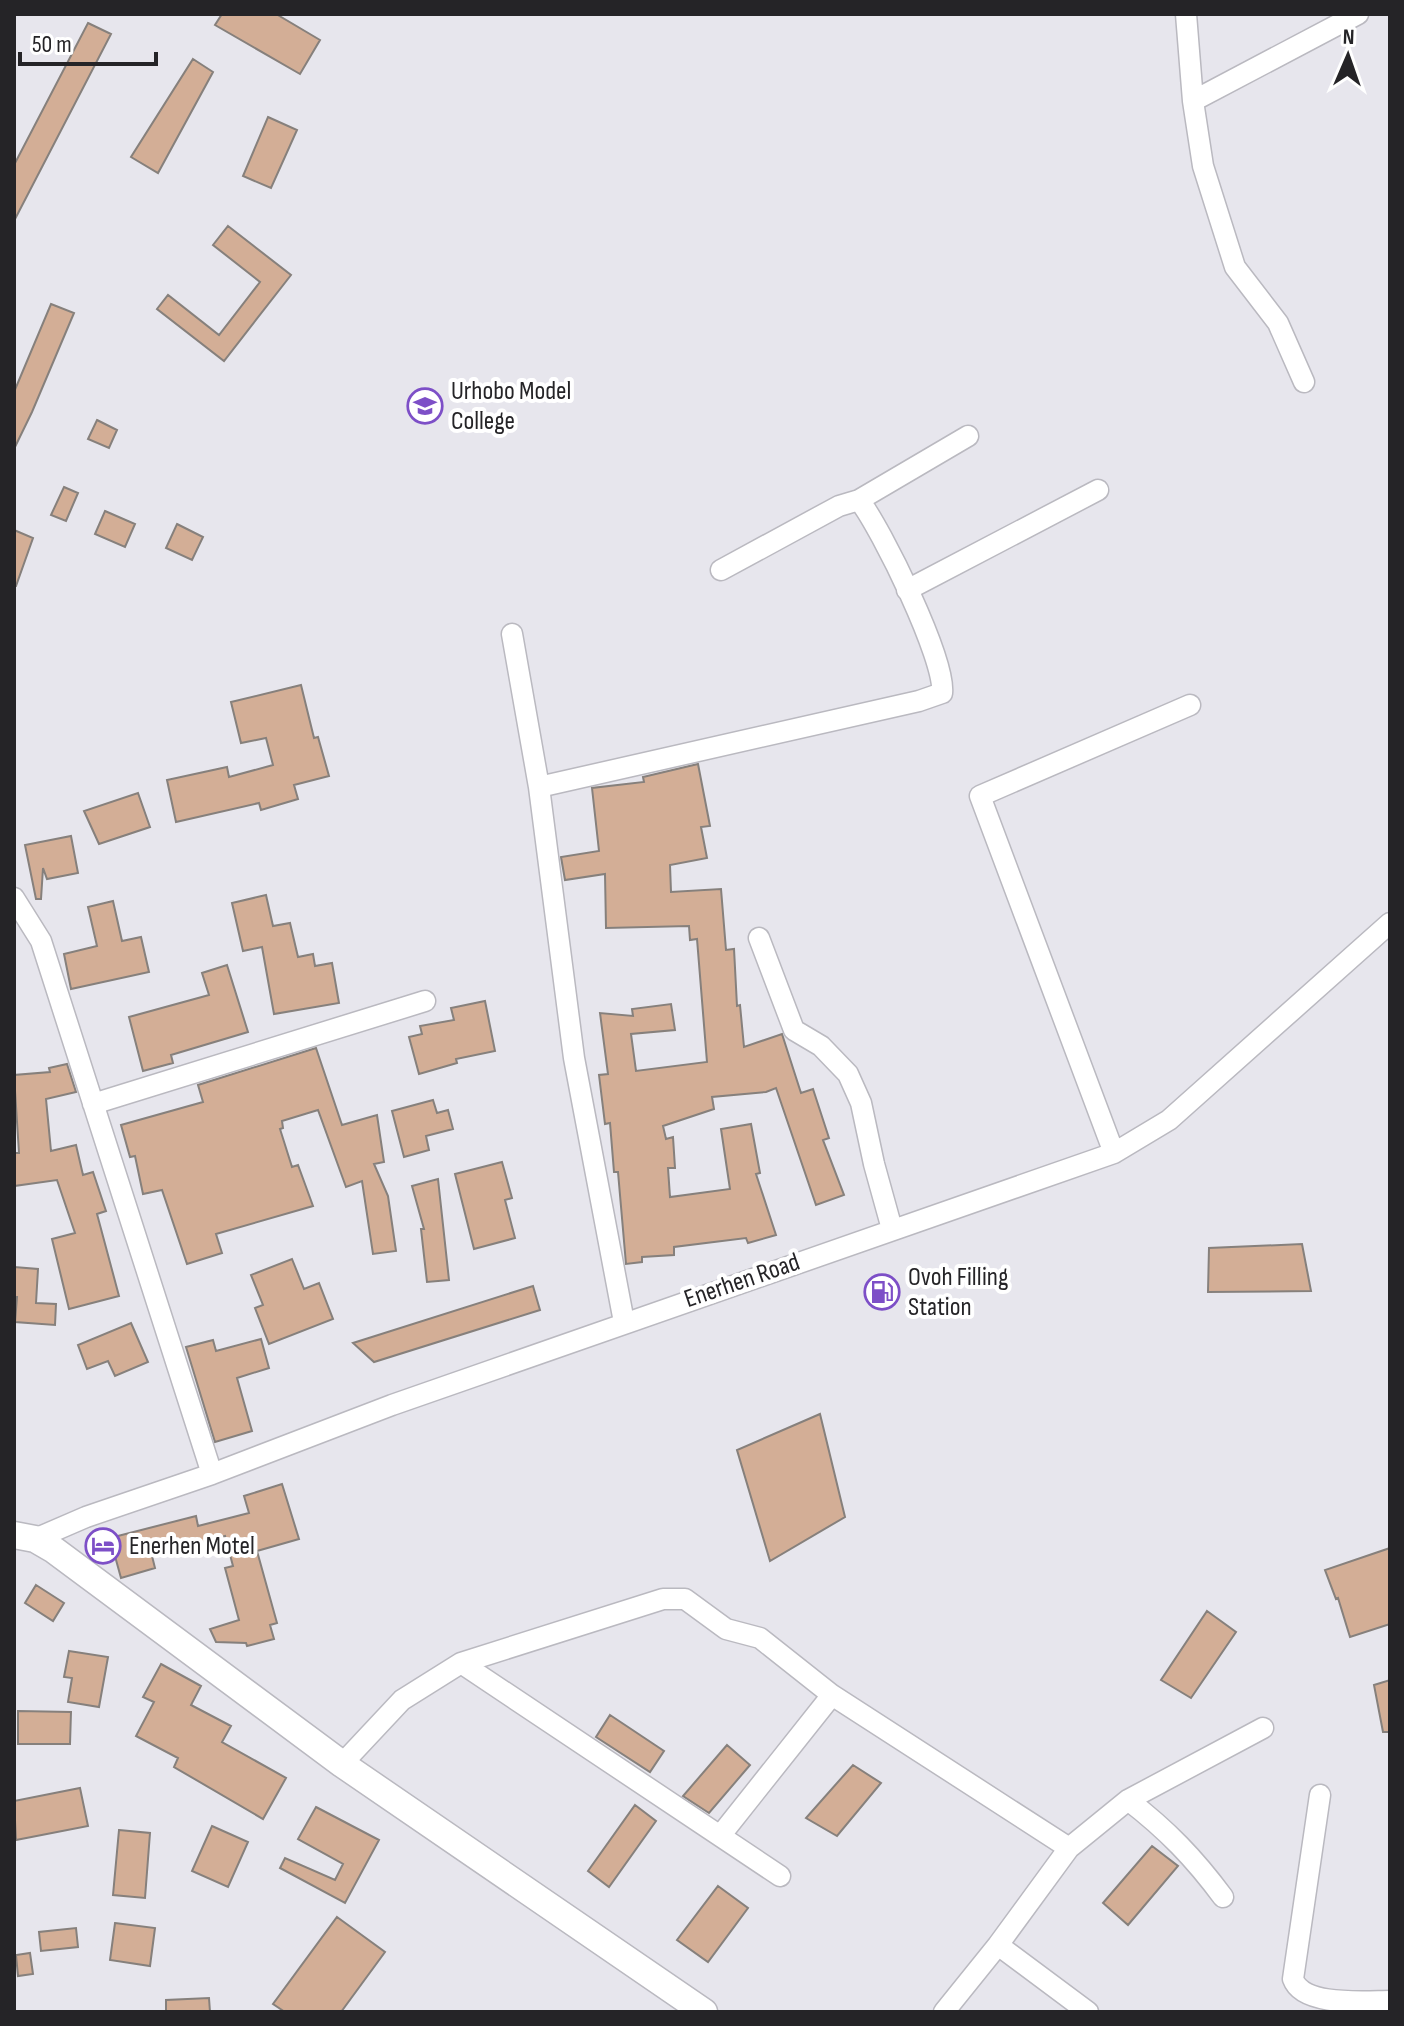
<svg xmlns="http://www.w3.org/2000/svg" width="1404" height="2026" viewBox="0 0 1404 2026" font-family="'Sofia Sans Condensed',sans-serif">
<rect width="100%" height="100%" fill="#e7e6ed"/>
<!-- building -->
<path fill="#d3ae96" stroke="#86807c" stroke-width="2" d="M222,14H276L320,40L300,74L215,25Z
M88,23L111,34L14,221V165Z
M193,59L213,72L158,173L131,157Z
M268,117L297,130L271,188L243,176Z
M228,226L291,275L224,361L157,309L168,295L219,335L260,282L213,245Z
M51,304L74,313L32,412L14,449V392Z
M97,420L117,430L109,448L88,439Z
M64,487L78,493L66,521L51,515Z
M105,511L135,524L125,547L95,534Z
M177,524L203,537L192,560L166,548Z
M14,530L33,538L16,586H14Z
M301,685L314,738L318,737L329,776L294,785L298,799L261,810L259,803L176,822L167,780L227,767L229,777L273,765L266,738L241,743L231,702Z
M698,764L710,826L701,827L707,858L670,865L671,892L721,889L726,950L734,949L737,1006L740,1005L744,1047L782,1034L801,1093L813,1089L829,1138L823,1140L844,1195L816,1205L776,1088L766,1092L712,1097L714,1109L663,1126L666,1139L673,1137L675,1168H668L670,1197L730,1189L721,1129L751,1124L760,1173L756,1174L776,1235L748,1243L746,1238L674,1247V1255L642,1257V1262L626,1264L618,1172H614L610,1123L605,1124L599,1075L608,1074L600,1013L633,1016L632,1009L671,1004L675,1030L631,1034L636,1071L707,1062L697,939L690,940L689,926L606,928L605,874L565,880L561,857L599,851L592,788L644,782L643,777Z
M138,793L150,827L99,844L84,811Z
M71,836L78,873L47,879L43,868L41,899H36L25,845Z
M266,895L273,926L290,923L298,957L313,954L315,966L332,963L339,1003L274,1014L262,947L243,951L232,903Z
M113,901L122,941L141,937L149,972L71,989L64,954L97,946L88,907Z
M227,965L248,1032L171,1055L173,1063L143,1071L129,1017L209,995L202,973Z
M485,1001L495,1051L456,1059L457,1063L419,1074L409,1037L422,1034L420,1026L454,1020L451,1008Z
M316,1048L342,1125L377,1115L384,1162L374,1164L388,1196L396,1251L373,1254L362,1181L346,1187L318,1110L282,1121L283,1128L280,1129L292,1167L298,1165L313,1206L216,1234L222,1253L187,1264L162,1190L143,1194L135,1156L130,1157L121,1125L203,1102L198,1085Z
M67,1064L76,1092L46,1099L51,1151L76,1145L83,1175L93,1172L106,1211L97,1214L119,1296L69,1309L52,1239L75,1233L57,1180L14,1186V1153H19L14,1075L50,1072L49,1068Z
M433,1100L437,1113L448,1110L453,1129L426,1136L429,1150L404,1157L392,1111Z
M502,1162L512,1198L505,1200L515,1238L474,1249L455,1174Z
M438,1179L449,1280L427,1282L421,1229H424L412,1186Z
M1302,1244L1311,1291L1208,1292L1209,1248Z
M292,1259L304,1289L319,1283L333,1319L269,1344L255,1308L263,1305L251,1275Z
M14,1267L38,1269L36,1303L56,1304L55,1325L15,1322L17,1297H14Z
M533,1286L540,1310L374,1362L353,1343Z
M131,1323L148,1362L115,1376L108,1361L87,1369L78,1345Z
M261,1339L269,1368L237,1378L252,1431L215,1442L186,1347L213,1340L216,1351Z
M820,1414L845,1517L770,1561L737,1450Z
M282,1484L299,1539L257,1551L277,1623L270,1625L274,1639L247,1646L246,1643L216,1642L210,1629L239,1620L225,1568L233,1566L225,1536L152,1556L155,1568L121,1578L110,1538L196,1516L198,1526L249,1513L244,1496Z
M1390,1548V1624L1350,1637L1338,1598L1336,1599L1325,1570Z
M36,1585L64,1603L53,1621L25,1603Z
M1207,1611L1236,1632L1191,1698L1161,1680Z
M69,1651L108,1657L99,1707L68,1702L72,1678L64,1677Z
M161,1664L201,1686L191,1705L231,1726L222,1742L286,1778L263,1819L174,1767L178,1758L136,1736L154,1702L143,1697Z
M1390,1680V1732H1383L1374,1685Z
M18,1711L71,1712L70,1744H18Z
M610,1715L664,1751L650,1772L596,1737Z
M727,1745L750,1765L709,1813L683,1796Z
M853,1765L881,1783L837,1836L806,1818Z
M80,1788L88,1826L16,1840L14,1801Z
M635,1805L656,1821L609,1887L588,1871Z
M316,1807L379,1840L345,1903L280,1868L285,1858L335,1880L343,1864L298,1839Z
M212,1826L248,1842L228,1887L192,1871Z
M119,1830L150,1833L145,1898L113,1895Z
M1152,1846L1178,1866L1128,1925L1103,1903Z
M718,1886L748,1908L708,1962L677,1940Z
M337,1917L385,1952L341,2012H285L273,2004Z
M115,1923L155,1928L150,1966L110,1960Z
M76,1928L78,1947L41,1951L39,1932Z
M30,1953L33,1974L18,1976L16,1955Z
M209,1998L210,2012H166V2000Z"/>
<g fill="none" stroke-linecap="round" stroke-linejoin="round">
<defs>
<path id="minor" d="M1186,14L1193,101L1203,166L1235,267L1278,323L1304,382
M1193,101L1358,14
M859,500L968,436
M907,590L1098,490
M512,634L539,787L574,1058L624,1322
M539,787L919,701L942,693C946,660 881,528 859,500L839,506L721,570
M14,898L41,941L212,1474
M759,938L794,1030L821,1046L848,1074L861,1103L874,1164L892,1229
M93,1104L425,1001
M1114,1153L980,796L1190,705
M35,1539L86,1517L212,1474L392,1405L1114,1153L1169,1120L1390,923
M461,1663L780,1876
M342,1764L402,1700L461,1663L663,1599H685L726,1629L760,1638L832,1695L1069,1848
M1320,1795L1293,1979C1303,2007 1365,2001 1390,2001
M1128,1800C1167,1830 1194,1858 1223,1897
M720,1836L832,1695
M998,1945L1088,2012
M944,2012L998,1945L1069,1848L1128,1800L1263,1728"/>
<path id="major" d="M14,1535L35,1539L54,1550L342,1764L704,2012"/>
</defs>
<!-- minor casing -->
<use href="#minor" stroke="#bab9c0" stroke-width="23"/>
<!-- major casing -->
<use href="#major" stroke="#bab9c0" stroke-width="29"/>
<!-- minor -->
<use href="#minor" stroke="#fff" stroke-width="20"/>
<!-- major -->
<use href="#major" stroke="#fff" stroke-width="26"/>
</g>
<!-- icons -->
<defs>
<symbol id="school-ring" viewBox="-11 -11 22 22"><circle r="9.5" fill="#fff" stroke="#7d4fc7" stroke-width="1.5"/><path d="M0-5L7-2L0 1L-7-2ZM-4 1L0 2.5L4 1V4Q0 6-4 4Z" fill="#7d4fc7"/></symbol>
<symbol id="fuel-ring" viewBox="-11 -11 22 22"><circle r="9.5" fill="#fff" stroke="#7d4fc7" stroke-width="1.5"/><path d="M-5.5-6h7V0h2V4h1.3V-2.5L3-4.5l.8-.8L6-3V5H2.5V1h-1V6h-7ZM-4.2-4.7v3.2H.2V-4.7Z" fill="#7d4fc7"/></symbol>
<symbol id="hotel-ring" viewBox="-11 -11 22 22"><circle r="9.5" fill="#fff" stroke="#7d4fc7" stroke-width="1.5"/><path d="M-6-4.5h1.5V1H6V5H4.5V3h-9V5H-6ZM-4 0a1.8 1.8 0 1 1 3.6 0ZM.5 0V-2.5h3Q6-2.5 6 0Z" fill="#7d4fc7"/></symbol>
</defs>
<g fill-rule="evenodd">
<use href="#school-ring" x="405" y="386" width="40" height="40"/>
<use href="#fuel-ring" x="862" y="1272" width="40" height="40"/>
<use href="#hotel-ring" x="83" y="1526" width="40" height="40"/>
</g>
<g text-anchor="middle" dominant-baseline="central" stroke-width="8" stroke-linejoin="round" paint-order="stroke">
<!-- poi labels -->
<g font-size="26" fill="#252427" stroke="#fff" text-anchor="start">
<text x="451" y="391">Urhobo Model<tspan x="451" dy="30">College</tspan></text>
<text x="908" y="1277">Ovoh Filling<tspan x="908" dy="30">Station</tspan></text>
<text x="129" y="1546">Enerhen Motel</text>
</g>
<!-- street labels -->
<g font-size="26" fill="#252427" stroke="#fff">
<text transform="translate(742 1281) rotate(-19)">Enerhen Road</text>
</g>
</g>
<!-- border -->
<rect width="1404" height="2026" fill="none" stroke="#252427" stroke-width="32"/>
<!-- north arrow -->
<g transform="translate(1348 56) rotate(2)" stroke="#ffffff" stroke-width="6" paint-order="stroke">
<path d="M0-6L14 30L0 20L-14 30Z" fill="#252427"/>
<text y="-12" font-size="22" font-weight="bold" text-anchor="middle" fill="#252427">N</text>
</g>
<!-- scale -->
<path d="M20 52v12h136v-12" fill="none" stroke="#252427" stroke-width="4"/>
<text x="32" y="52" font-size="24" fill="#252427" stroke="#ffffff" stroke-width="6" paint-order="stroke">50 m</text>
</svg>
